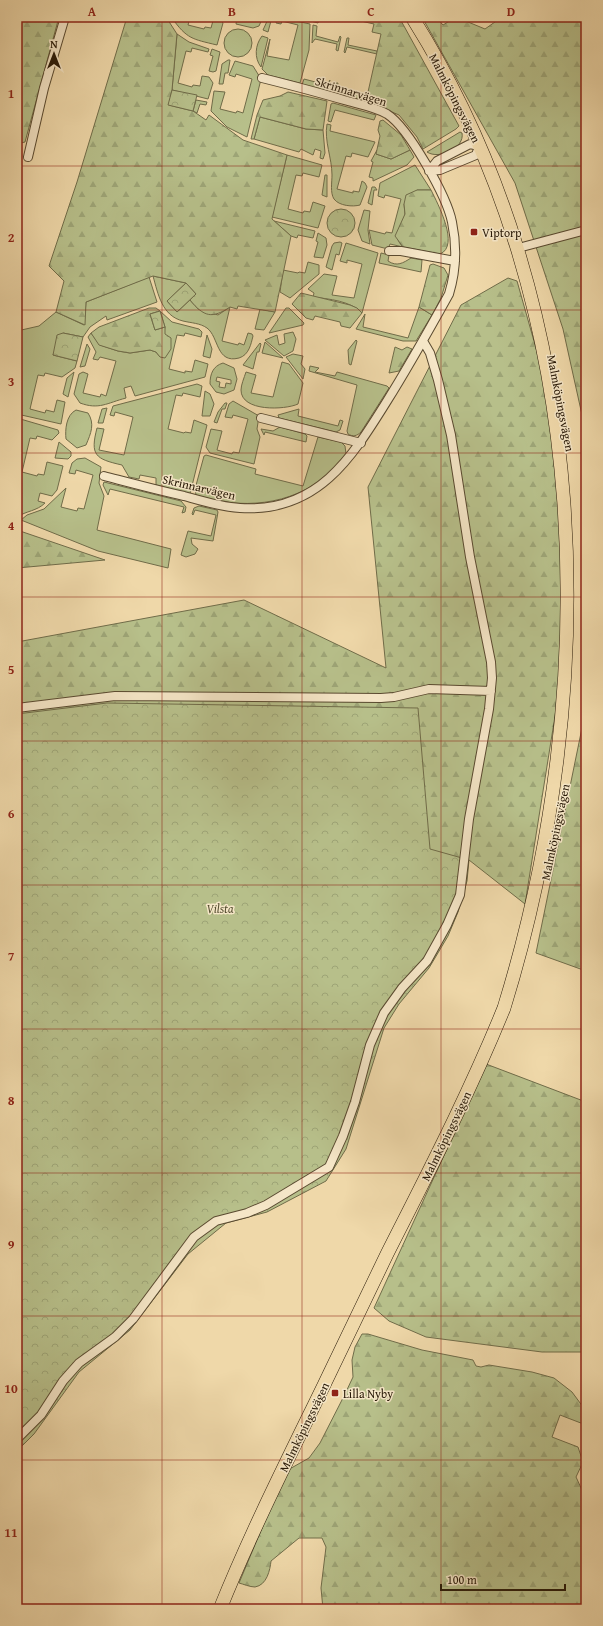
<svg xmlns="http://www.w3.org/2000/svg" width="603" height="1626" viewBox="0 0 603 1626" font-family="'Gentium Book Plus',serif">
<defs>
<pattern id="forest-firs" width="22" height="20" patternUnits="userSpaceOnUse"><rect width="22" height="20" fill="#b7bf8a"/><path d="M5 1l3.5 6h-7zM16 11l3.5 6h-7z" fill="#9da476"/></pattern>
<pattern id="park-crowns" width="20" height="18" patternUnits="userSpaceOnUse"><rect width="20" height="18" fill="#b7bf8a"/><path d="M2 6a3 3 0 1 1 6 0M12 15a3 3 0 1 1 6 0" fill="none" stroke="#9da476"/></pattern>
</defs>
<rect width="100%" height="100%" fill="#efd8a9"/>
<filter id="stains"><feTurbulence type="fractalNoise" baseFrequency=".005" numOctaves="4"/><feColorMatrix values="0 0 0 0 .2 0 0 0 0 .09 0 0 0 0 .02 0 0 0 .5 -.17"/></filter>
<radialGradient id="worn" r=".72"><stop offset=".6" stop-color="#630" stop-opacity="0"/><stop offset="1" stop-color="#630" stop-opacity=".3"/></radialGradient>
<!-- green -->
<path fill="#b7bf8a" stroke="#706c49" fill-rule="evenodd" d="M190,17L188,25L204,29L205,27L211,28L214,17L221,20L223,23L217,45C192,39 187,39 172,18Z
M237,17H263L259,26L253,28L236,24Z
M269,17H272L268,32L263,30Z
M277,17L310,24L309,50L300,83L268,75L262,69L270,39L267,56L289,60L298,25L282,21L281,24L276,23Z
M313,25L317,26L316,36L338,42L340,36L341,37L338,51L336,50L337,44L315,39L312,43Z
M224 43a14 14 0 1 1 28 0a14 14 0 1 1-28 0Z
M177,34L189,42L209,49L208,52L192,48L191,52L186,51L178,83L192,87L193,85L200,86L202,76L209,77L213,83L208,99L172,90Z
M262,36L268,38L261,67C254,58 255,45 262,36Z
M347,38H349L348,45L377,51V54L347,47L345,53L344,52Z
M212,49L220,52L216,71L213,72L209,71L213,56L210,55Z
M228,60H230L228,73H225L223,84H219L222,64Z
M235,61L253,66L261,79L247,137L227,127L211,111L214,91L225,92L220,109L236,113L237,111L243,113L252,79L236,74L235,77L229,75Z
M304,79L327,85L330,80L328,87L324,90L302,85Z
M336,83H338L337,88L367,95L366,101L338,93L335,90Z
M196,100L207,102L206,105L200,104L197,113L193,111Z
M333,103L376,115L374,120L335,110L331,122L328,121L331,104Z
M260,117L306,129L323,130L325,153L323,159L320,158L321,151L315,149L313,155L301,149L299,152L254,139Z
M327,124L331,125L330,131L375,142L368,157L352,153L351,157L346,156L337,189L353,193V191L359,192L362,181L365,183L367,187L360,205C353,207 339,206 334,199C330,193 332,182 332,175C332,158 324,141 327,124Z
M460,132L462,133C465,148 439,160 427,152Z
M377,150L376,154L391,159L410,150L414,157L407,165L373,181V178L369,177L373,162L371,161Z
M287,155L322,165L319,177L303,173L302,176L296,175L288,209L303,213L304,211L310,212L313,202L325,206L318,228L272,217Z
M415,165L431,190H417L404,204C404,207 405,211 405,214C403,226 390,234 403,247L390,244L388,249L372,245L369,230L385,234L386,232L392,233L401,199L385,195L384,198L378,196L380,183Z
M325,175H327V197L322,195Z
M372,187H375L377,190H374L372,205L368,203Z
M364,210L370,211L368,230L370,244L362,241L358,230Z
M274,221L315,231L313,238L298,235L297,238L291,236Z
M318,233L326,238L327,245L323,258L314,257L318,242L316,241Z
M340,242L342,243L339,255L336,254L332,270L326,267L332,246L334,243Z
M346,243L378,253L362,313C351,301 329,299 313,297L314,293L308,289L324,274L337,276L332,295L354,298L362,264L347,260V263L340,261Z
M381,253L389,255L388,261C397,267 403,263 411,258L422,260L421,272L379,263Z
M308,262L319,265V274L290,298L280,292L283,270L298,273L299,272L305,273Z
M153,276L186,283L167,301L177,312L190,300L198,309L218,315L230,307L222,341L238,345L239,343L244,345L248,333L252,334L253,336C251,344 249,355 239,358C216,364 219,337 207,328C200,323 191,323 183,321C162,316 158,294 153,276Z
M149,277L157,302L107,320L106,316L90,327L83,337L63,333L53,355L77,361L75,368L62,377L45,373L44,376L38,375L30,409L45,413L46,410L54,412L57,400L65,402L61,424L17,414V331L39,326L56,312L84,325L86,302Z
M419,307L432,315L416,341H403L356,329L365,314L363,327L408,338Z
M286,308H289L304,323L303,325L269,333Z
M260,309L275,312L264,330L255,329Z
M160,311L172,322L199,329L202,332L201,337L185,333L184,336L177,335L169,369L185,373V371L192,372L195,360L208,364L205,377L135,396L131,386L124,388L126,398C107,403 99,410 80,403L74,394L79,374L83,372L88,374L83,393L100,397L101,394L106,396L116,361L100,357L98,360L93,359L96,352L88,337L91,333L100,345L118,351L130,353L150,350L156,352L160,357L165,327Z
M293,332L296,339L293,351L284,356L265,340L277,335L279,345L285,343L284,334Z
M207,335L212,349L210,358L203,356Z
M356,340L357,341L351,365L349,364L348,350Z
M265,342L283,358L262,353Z
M260,343L261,344L259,352H257L253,369L243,365Z
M87,344L90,349L85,366L80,367Z
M293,354L303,356L301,364L305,369L303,379L286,357Z
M282,362L289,364L303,383L298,404C285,410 241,412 241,390C241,385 244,378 246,372L256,375L251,393L273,397Z
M223,363L234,368L237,379L234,390L224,394L216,392L210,384C210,374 213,366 223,363ZM217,377L231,380V384L226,383L225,388L219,387L220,382L216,381Z
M310,366L319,368L315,372L335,376L337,372L387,386L389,388L361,432C357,436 353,437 348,434L347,431L357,385L309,371Z
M74,372L68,397L63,394L67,378Z
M197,384L202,386L200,397L183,393L182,396L176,395L168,429L184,433L185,432L191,433L194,420L207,425L190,494L156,485V478L140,475L139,479L129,477L122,465C95,459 90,455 97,428L104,429L99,450L124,455L133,417L115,412L114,416L110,415L113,406Z
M205,391L210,394L214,404L210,416H202Z
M233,401L259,416L257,429L260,437L254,464L210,453L206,447L211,429L222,431L217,450L232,454L233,452L239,453L248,419L233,415L232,418L225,417L229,404Z
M225,403H227L225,409H222L217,423L214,422L218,412Z
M107,408L103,423H98L102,409Z
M299,409L298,416L338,426L340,420L343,421L340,430L336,432L279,418L278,415Z
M76,410L88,413C95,424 91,433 86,445L77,448L66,439C65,430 66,415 76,410Z
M17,418L58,430L59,433L52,440L37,436L36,439L30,438L22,472L37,476L38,474L44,475L47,462L63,466L57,490L52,496L40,493L38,501L45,503C37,511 26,511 17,517Z
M280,427L305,434L307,436L306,442L265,432L264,435L261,429L273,431Z
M318,437L341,442L345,446L346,454C340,461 334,469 327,475C291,506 240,510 196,495L195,489L204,456L206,455L256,469L255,474L303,486Z
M59,442L71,452V456L68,459L55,458Z
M85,458L101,467L99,483L104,496L97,530L171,549L168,568L98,551L21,520L27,515L44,509L66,488L61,507L77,511L78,508L84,509L93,475L76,470L75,474L69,473L72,463L77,459Z
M104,482L181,501L186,507L185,512L182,513L184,507L110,489L108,495L103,485Z
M199,506L217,510L218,512L213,541L191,538L192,544L198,549L195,554L186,557L181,555L188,531L211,536L216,515L195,510L193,515L192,514L194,508Z"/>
<!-- forest -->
<path fill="url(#forest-firs)" stroke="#706c49" d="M17,17H59L25,142L17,144Z
M127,17H166L177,34L172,90L169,105L193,111L206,120L209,115L243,140L287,155L272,219L291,236L275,312L238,306L237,309L230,307C212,319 204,317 190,300L196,294L186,283L153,276L86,302L85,325L56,312L64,281L49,266L77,182Z
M296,17H320L318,23Z
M343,17H399L459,126L456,129L423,149L417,137L399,115L366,101L381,34L372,32L374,24Z
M422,17H436L443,25L456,17L485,29L502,17H586V433L563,329L515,183Z
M288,92L327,101L323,130L306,129L260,117L254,139H251L257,115L263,100L280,96Z
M383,120L401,135L410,150L391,159L376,154L380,136L378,130L380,121Z
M417,190H431C438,204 460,246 440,254L403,247L395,236L405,214L404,204L406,195Z
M433,264L444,268L448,275L441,298L432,315L419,307L430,265Z
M508,278L517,281L554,412L566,647L525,904L469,860L17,1397V642L244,600L386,668L368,487L461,305Z
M301,293L350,305L357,308L362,313L350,328L341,326L340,322L315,316L313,320L306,318L292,304Z
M149,308H156L160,311L150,314L155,330L165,327V334L171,338V349L165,358L160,357L156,352L150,350L130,353L118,351L99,345L91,333L99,327Z
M395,347L402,350L407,347L412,349L399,371L389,373Z
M17,530L105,560L17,568Z
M586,700V971L536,953L583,723Z
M486,1064L586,1102V1352H542L426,1337L389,1321L374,1308Z
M362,1334H368L422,1350L473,1360L476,1366L481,1367L489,1365L532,1372L554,1378L572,1392L586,1411V1425L560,1415L552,1437L578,1447L583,1462L576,1477L582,1490L586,1491V1609H323L321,1588L326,1547L322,1538H299L271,1561C270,1570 267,1585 255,1587C250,1587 243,1584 239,1583L286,1471L309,1458L320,1443L345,1394L353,1377L352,1360L355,1347Z"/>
<!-- park -->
<path fill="url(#park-crowns)" stroke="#706c49" d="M172,90L197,95L193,111L168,105Z
M327 223a14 14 0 1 1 28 0a14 14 0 1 1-28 0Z
M186,283L196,294L177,312L167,301Z
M160,311L165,327L155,330L150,314Z
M63,333L83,337L77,361L53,355L57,335Z
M107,703L418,708L430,849L469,860L467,881L458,912L448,936L429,968L399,1004L384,1028L346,1149L326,1181L267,1212L226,1223L188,1254L130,1330L79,1372L34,1434L17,1451V714Z"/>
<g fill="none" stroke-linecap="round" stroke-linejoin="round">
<defs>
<path id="minor" d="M470,144L479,146L476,155L440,170L429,171L437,161Z
M28,157L44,88L65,17
M522,247L586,230
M389,251H401L455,261
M261,418L361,443
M104,476C131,483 157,490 184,496C202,501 221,507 240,508C317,513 351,459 387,401C409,366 429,330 449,294C456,271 457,246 452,222C447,197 409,128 387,114C375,107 358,104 344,100C317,92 290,85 262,78
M17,708L115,696L381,698L394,697L429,689L491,691
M17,1439L41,1415L63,1381L79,1363L115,1337L133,1319L194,1237L216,1221L247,1213L266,1205L329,1167L343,1136L355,1102L370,1045L384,1013L402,988L427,961L447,925L460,895L469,819L489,709L492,678L491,662L470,557L451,435L438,380L430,353L423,341"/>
<path id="primary" d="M220,1609C251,1532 288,1459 324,1385C345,1341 366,1297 387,1254C428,1173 470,1092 504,1008C603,687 595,308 412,17"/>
</defs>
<!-- minor casing -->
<use href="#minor" stroke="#5a4a30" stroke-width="10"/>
<!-- primary casing -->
<use href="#primary" stroke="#291a08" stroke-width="14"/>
<!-- minor -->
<use href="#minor" stroke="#f5e6c7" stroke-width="8"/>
<!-- primary -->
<use href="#primary" stroke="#efd8a9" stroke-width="13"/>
</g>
<!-- grid -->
<path fill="none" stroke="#8f2418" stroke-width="1" stroke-opacity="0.55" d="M162,17V1609M302,17V1609M441,17V1609M17,166H586M17,310H586M17,453H586M17,597H586M17,741H586M17,885H586M17,1029H586M17,1173H586M17,1316H586M17,1460H586"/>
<!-- markers -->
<g fill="#8f2418" stroke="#f5e6c7" stroke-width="1.5">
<rect x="470" y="228" width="8" height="8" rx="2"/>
<rect x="331" y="1389" width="8" height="8" rx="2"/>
</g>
<g text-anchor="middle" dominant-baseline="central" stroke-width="3" stroke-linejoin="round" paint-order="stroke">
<!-- street labels -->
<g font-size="12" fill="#291a08" stroke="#f5e6c7">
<text transform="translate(351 91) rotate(17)">Skrinnarvägen</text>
<text transform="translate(455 98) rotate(63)">Malmköpingsvägen</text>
<text transform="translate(561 403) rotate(79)">Malmköpingsvägen</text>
<text transform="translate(199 487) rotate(13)">Skrinnarvägen</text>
<text transform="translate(555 832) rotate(-78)">Malmköpingsvägen</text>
<text transform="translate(446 1136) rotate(-64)">Malmköpingsvägen</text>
<text transform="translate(304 1427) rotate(-64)">Malmköpingsvägen</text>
</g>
<!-- poi labels -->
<g font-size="12" fill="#291a08" stroke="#f5e6c7" text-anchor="start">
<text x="482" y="232">Viptorp</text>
<text x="343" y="1393">Lilla Nyby</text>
</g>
<!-- park labels -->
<g font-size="12" font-style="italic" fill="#544c2f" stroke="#f5e6c7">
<text x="220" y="908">Vilsta</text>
</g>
</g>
<!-- margin -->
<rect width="603" height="1626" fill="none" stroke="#efd8a9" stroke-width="44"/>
<!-- north arrow -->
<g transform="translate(54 54)" stroke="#f5e6c7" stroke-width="3" paint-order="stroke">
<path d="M0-3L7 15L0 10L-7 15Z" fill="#291a08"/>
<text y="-6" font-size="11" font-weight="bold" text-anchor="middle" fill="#291a08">N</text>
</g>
<!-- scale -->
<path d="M441 1584v6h124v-6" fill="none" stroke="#291a08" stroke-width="2"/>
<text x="447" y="1584" font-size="12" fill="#291a08" stroke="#f5e6c7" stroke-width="3" paint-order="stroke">100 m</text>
<rect x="22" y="22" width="559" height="1582" fill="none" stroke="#8f2418" stroke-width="1.5"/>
<g font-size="13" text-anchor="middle" font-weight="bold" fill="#8f2418">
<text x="92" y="16">A</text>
<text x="232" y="16">B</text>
<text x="371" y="16">C</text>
<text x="511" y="16">D</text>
<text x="11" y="98">1</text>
<text x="11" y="242">2</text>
<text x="11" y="386">3</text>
<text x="11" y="530">4</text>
<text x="11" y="674">5</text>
<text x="11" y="818">6</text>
<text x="11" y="961">7</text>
<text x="11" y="1105">8</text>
<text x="11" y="1249">9</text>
<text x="11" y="1393">10</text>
<text x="11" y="1537">11</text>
</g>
<rect width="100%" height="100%" filter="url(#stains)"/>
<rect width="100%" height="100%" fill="url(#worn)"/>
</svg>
